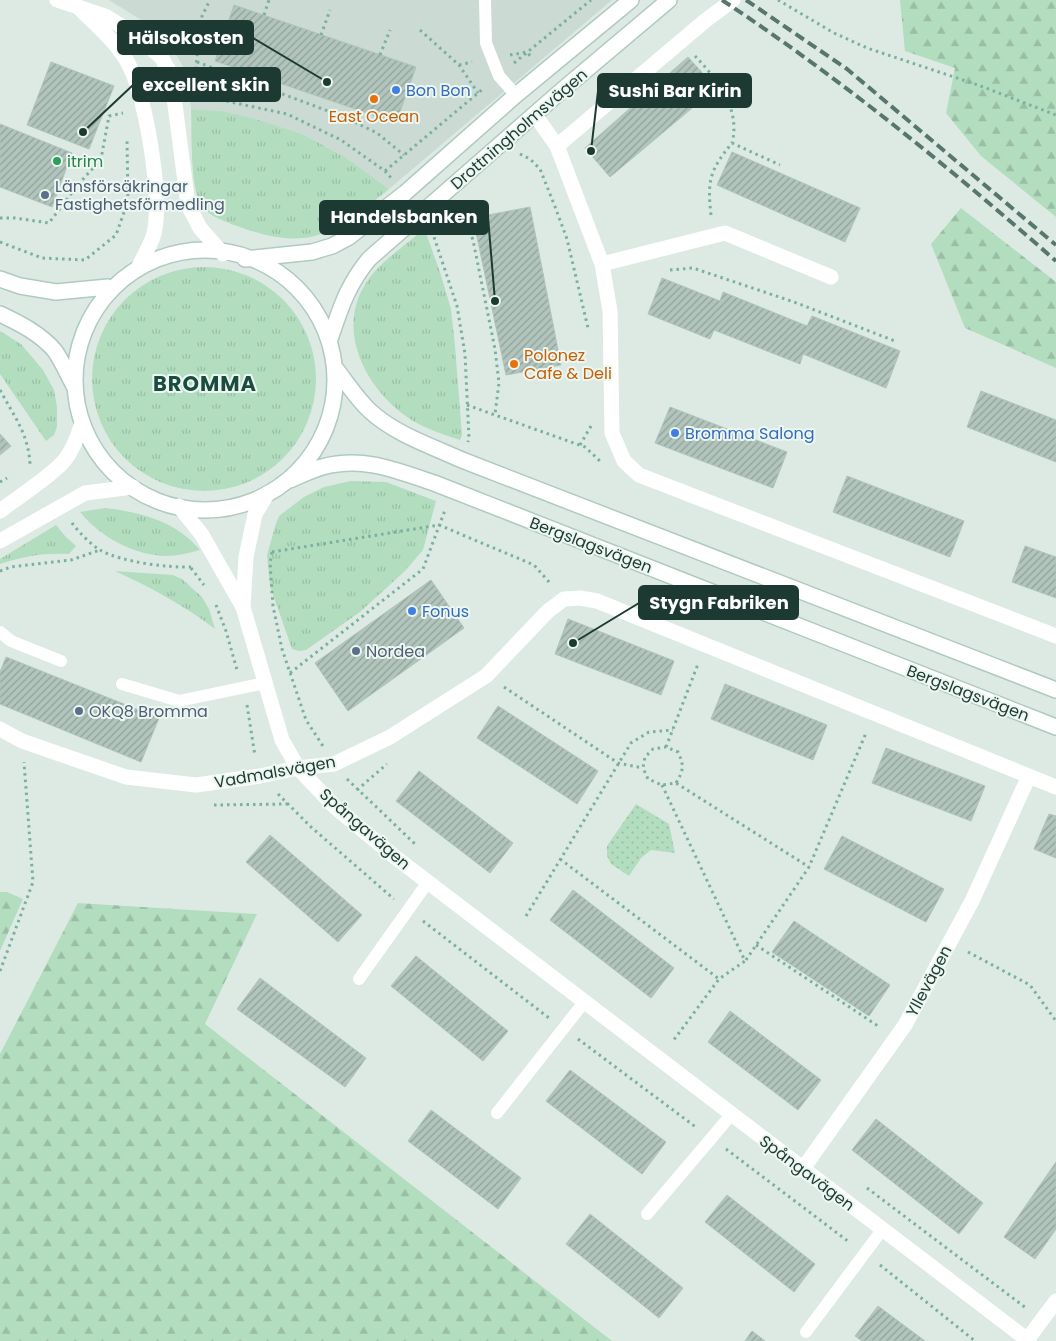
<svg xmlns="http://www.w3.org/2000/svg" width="1056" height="1341" viewBox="0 0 1056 1341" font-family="Poppins,sans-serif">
<defs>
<pattern id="grass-tufts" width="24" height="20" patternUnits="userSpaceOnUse" patternTransform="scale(1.25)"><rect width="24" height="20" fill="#b3ddbf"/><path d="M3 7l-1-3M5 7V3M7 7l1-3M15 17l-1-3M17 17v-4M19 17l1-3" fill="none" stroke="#9abea5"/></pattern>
<pattern id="forest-firs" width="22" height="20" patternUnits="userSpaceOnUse" patternTransform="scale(1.25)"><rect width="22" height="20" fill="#b3ddbf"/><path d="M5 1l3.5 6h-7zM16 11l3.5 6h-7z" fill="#9abea5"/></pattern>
<pattern id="park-dots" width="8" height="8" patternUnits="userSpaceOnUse" patternTransform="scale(1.25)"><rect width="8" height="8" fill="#b3ddbf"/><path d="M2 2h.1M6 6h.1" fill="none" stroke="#9abea5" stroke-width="1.8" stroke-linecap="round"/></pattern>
<pattern id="building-hatch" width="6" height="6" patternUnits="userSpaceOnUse" patternTransform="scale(1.25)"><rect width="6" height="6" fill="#b2c5bd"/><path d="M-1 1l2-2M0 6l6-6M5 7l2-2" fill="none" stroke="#90a19a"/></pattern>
</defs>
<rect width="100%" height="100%" fill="#ddeae4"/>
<!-- built -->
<path fill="#cbdad3" d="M109,0H612L389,189L345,157L302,134L222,111L191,109L186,71L169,43L146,23Z"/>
<!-- grass -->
<path fill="url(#grass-tufts)" d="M191,109L222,111L255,119L302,134L345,157L389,189C331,236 309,253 234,225C220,219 205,215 199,200C190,180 192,132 191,109Z
M423,230L427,236L440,272L451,309L455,346L462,435L460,440C442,434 423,428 407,417C368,390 337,335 363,288C376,264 402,248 423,230Z
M92 379a112 112 0 1 1 224 0a112 112 0 1 1-224 0Z
M0,331L21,344L43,370L54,390L57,407V427L54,435L46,441L0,374Z
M351,481L386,482L436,501L423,550L405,571L360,612L306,650L299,651L292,649L270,586L267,555L276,523L279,516L304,497L324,487Z
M105,508C141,512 176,521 200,550C189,553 177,556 165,556C134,555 100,537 80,512Z
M56,525L65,536L76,546L69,554C43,553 25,556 0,564V559Z
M115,571L173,575L182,579L202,597L209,609L215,629C185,606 150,587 115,571Z"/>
<!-- forest -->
<path fill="url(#forest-firs)" d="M900,0H1056V217L981,156L946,113L955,68L905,51Z
M961,208L1056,282V368L965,328L931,244Z
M0,892H7L23,899L0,951Z
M78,903L257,914L205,1024L612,1341H0V1054Z"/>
<!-- park -->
<path fill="url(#park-dots)" d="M636,804L669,824L675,853L651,850L641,858L629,876L611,864L607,856V846Z"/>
<!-- building -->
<path fill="url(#building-hatch)" stroke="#afc4bb" d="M234,5L416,67L396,123L215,61Z
M688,57L716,88L610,177L585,148Z
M51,62L114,86L89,149L27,125Z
M0,124L72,153L52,207L0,187Z
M732,152L860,208L845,242L717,185Z
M530,207L561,365L506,375L473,218Z
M662,278L720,301L723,292L807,326L812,316L900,351L886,388L803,354L800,364L714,330L710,339L648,314Z
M981,391L1056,420V462L967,427Z
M670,407L787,452L773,488L655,443Z
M0,434L11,446L0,455Z
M847,476L964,521L950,557L833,512Z
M1025,546L1056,557V598L1012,582Z
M431,580L464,628L348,711L315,663Z
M568,619L674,661L661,695L555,654Z
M6,657L159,718L141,762L0,704V672Z
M725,684L827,725L813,760L711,719Z
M498,706L598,771L577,804L477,738Z
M886,748L985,786L971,821L872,783Z
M419,771L513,843L490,873L396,801Z
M1049,814L1056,816V858L1034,849Z
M270,835L362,915L338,942L246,862Z
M842,836L944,889L926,922L824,869Z
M573,890L674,968L651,998L550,920Z
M794,921L890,985L869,1016L772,952Z
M416,956L508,1031L483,1061L391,986Z
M260,978L366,1058L345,1087L237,1009Z
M730,1011L821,1080L798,1110L708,1042Z
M570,1070L666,1142L642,1174L546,1101Z
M431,1110L521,1178L498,1209L408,1141Z
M876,1119L983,1203L959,1234L852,1150Z
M1056,1162V1229L1035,1259L1004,1237Z
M727,1195L815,1264L794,1292L705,1222Z
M590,1214L683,1288L659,1318L566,1244Z
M878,1306L925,1341H862L855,1336Z
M752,1331L765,1341H745Z"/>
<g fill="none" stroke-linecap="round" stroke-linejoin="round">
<defs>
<path id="secondary" d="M75 380a130 130 0 1 1 260 0a130 130 0 1 1-260 0Z
M245,259L312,252L332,246L349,237L405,193L516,95L631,0
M0,279L20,286L56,292L108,287
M0,314C19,323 41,334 55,351C62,361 68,375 74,386
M330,339C341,307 347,286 369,259L560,92L669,0
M336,369C347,383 357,399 370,411C395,434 431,446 462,460L1056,690
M290,480C300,476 311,470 322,467C364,456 395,470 434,483L1056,727"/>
</defs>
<!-- secondary casing -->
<use href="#secondary" stroke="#afcac1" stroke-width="18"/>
<!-- path -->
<path stroke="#7ab09f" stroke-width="3" stroke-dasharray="2.5 4" stroke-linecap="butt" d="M778,0L834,33L867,48L978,85L1056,115
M264,15L269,0
M420,30L459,65L478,93
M321,35L330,10
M380,55L390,30
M510,55L527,52L531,57
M695,56C717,79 741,109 732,143
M197,62L344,117L377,133L404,155
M514,63L591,0
M459,65L472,62
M194,82L202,16L210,0
M194,99L226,101L287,114L341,140L385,171L392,179
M520,154L530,159L540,169L554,204L567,239L588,328
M385,171L484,88
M454,212L466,220L473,240L495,349L499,383L495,414
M711,215C707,180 710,170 732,143L780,165
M0,218H15L49,223L77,186L101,159L109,116L123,113
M432,231L457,306L465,354L469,438L468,442
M0,242L42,258L85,260L116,235L128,201L127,139
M670,270L693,268L794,302L895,341
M0,390C14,416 29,435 30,465
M467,405L585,447L601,462
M580,445L591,426
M0,482L7,478
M72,523C79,532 90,544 100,550C121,562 168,568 192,567
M272,552L270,563L273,606L282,649L306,720L323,746
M272,552L439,525L534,565L550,583
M191,568L204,585
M0,571L11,567L71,560L100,550
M216,605L226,631L237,670
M290,673L423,569L445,510
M504,687L618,763L643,768
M247,705L255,756
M666,747L698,664
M347,779L415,844
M676,783C684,770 684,765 678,752L666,747L653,749L645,757L643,768L648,779L662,785L676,783L809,867
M662,785L745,961L719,979L673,1041
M357,790L387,764
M278,794L311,827L394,899
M214,805L288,804
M560,859L719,979
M526,916L631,743L649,732L673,730
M423,921L549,1018
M756,945L878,1026
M968,952L1030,985L1056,1021
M746,960L809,867L866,733
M0,971L33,882L24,762
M578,1039L697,1128
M726,1149L849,1242
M867,1188L1026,1308
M880,1265L975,1341"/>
<!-- service -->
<path stroke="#fff" stroke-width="12" d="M485,0L486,43L499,76L516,95
M0,632L11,641L61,661
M122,684L179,701L265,683
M359,979L428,882
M497,1113L585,1001
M647,1214L731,1115
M806,1332L882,1230"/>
<!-- minor -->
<path stroke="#fff" stroke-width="15" d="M57,0L105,16L136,35L161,57L171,74L188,205L200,228L223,254
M80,9C98,27 119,44 130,67C146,99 164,203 153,237C149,247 143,258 138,268
M535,115L557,146L602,264L610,311L612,433L624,461L639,475L1056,636
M557,146L706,20L733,0
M602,264L725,233L831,277
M0,729L22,741L126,777L196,785L260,776L298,768L334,764L390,737L486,676L548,611L564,599L580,598L597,601L1056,787
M802,1170L905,1025L972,901L1029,776
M1027,1340L1056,1301"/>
<!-- tertiary -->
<path stroke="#fff" stroke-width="15" d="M179,506L202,535L243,607L282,740L298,768L335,807L395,857L1029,1341
M0,511C18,497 50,477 64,461C73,450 78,436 82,423
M0,541L85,493L133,487
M243,607L246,557L255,514L268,493"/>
<!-- secondary -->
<use href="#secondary" stroke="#fff" stroke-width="15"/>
<!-- rail -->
<path stroke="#57766e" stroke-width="4" stroke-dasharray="10 5" stroke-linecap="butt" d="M722,0C840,78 950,168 1056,261
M746,0L847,69L1056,245"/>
</g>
<!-- markers -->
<g fill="#3f7fe0" stroke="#edf7f2" stroke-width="2">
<circle cx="396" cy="90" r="5"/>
<circle cx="675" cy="433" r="5"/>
<circle cx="412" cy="611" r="5"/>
</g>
<g fill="#e8710a" stroke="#edf7f2" stroke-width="2">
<circle cx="374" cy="99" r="5"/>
<circle cx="514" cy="364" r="5"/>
</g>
<circle fill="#2e9e5b" stroke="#edf7f2" stroke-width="2" cx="57" cy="161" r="5"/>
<g fill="#5c6f8a" stroke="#edf7f2" stroke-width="2">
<circle cx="45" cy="195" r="5"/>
<circle cx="356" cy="651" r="5"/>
<circle cx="79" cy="711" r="5"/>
</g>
<g text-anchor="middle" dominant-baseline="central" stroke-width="4" stroke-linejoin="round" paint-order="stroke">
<!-- shop labels -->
<g font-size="16" fill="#366cbe" stroke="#edf7f2" text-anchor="start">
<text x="406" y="90">Bon Bon</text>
<text x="685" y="433">Bromma Salong</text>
<text x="422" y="611">Fonus</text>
</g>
<!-- food labels -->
<g font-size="16" fill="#c56008" stroke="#edf7f2">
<text x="374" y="116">East Ocean</text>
<text x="524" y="355" text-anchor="start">Polonez<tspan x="524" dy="18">Cafe &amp; Deli</tspan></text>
</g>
<!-- street labels -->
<g font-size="16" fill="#1d3a32" stroke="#edf7f2">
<text transform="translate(519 129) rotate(-41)">Drottningholmsvägen</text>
<text transform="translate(591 545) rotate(21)">Bergslagsvägen</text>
<text transform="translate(968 693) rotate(21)">Bergslagsvägen</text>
<text transform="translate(275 772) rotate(-10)">Vadmalsvägen</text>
<text transform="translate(365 829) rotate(41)">Spångavägen</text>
<text transform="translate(929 981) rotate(-62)">Yllevägen</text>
<text transform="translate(807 1173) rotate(37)">Spångavägen</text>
</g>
<!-- leisure labels -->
<g font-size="16" fill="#27864d" stroke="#edf7f2" text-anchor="start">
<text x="67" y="161">itrim</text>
</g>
<!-- service labels -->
<g font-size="16" fill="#4e5e75" stroke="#edf7f2" text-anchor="start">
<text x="55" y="186">Länsförsäkringar<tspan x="55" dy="18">Fastighetsförmedling</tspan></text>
<text x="366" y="651">Nordea</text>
<text x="89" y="711">OKQ8 Bromma</text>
</g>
<!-- district labels -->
<g font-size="21" font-weight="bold" letter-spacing="1" fill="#194d40" stroke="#edf7f2">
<text x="205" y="383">BROMMA</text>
</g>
</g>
<!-- callouts -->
<path fill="none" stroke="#1d3a32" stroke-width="2" d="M327 82L253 38M83 132L133 85M591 151L598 91M495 301L488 217M573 643L639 603"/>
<g fill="#1d3a32" stroke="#edf7f2" stroke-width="2">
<circle cx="327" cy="82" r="5"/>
<circle cx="83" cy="132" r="5"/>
<circle cx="591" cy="151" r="5"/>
<circle cx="495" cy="301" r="5"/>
<circle cx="573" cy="643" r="5"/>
</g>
<g fill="#1d3a32" stroke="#1d3a32" stroke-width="2">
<rect x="118" y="21" width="135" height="33" rx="5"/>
<rect x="133" y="68" width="147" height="33" rx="5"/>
<rect x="598" y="74" width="153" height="33" rx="5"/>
<rect x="320" y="201" width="168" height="33" rx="5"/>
<rect x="639" y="586" width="159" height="33" rx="5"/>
</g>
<g font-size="18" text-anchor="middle" font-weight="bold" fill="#fff">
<text x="186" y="44">Hälsokosten</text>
<text x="206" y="91">excellent skin</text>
<text x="675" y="97">Sushi Bar Kirin</text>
<text x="404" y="223">Handelsbanken</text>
<text x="719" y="609">Stygn Fabriken</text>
</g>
</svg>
